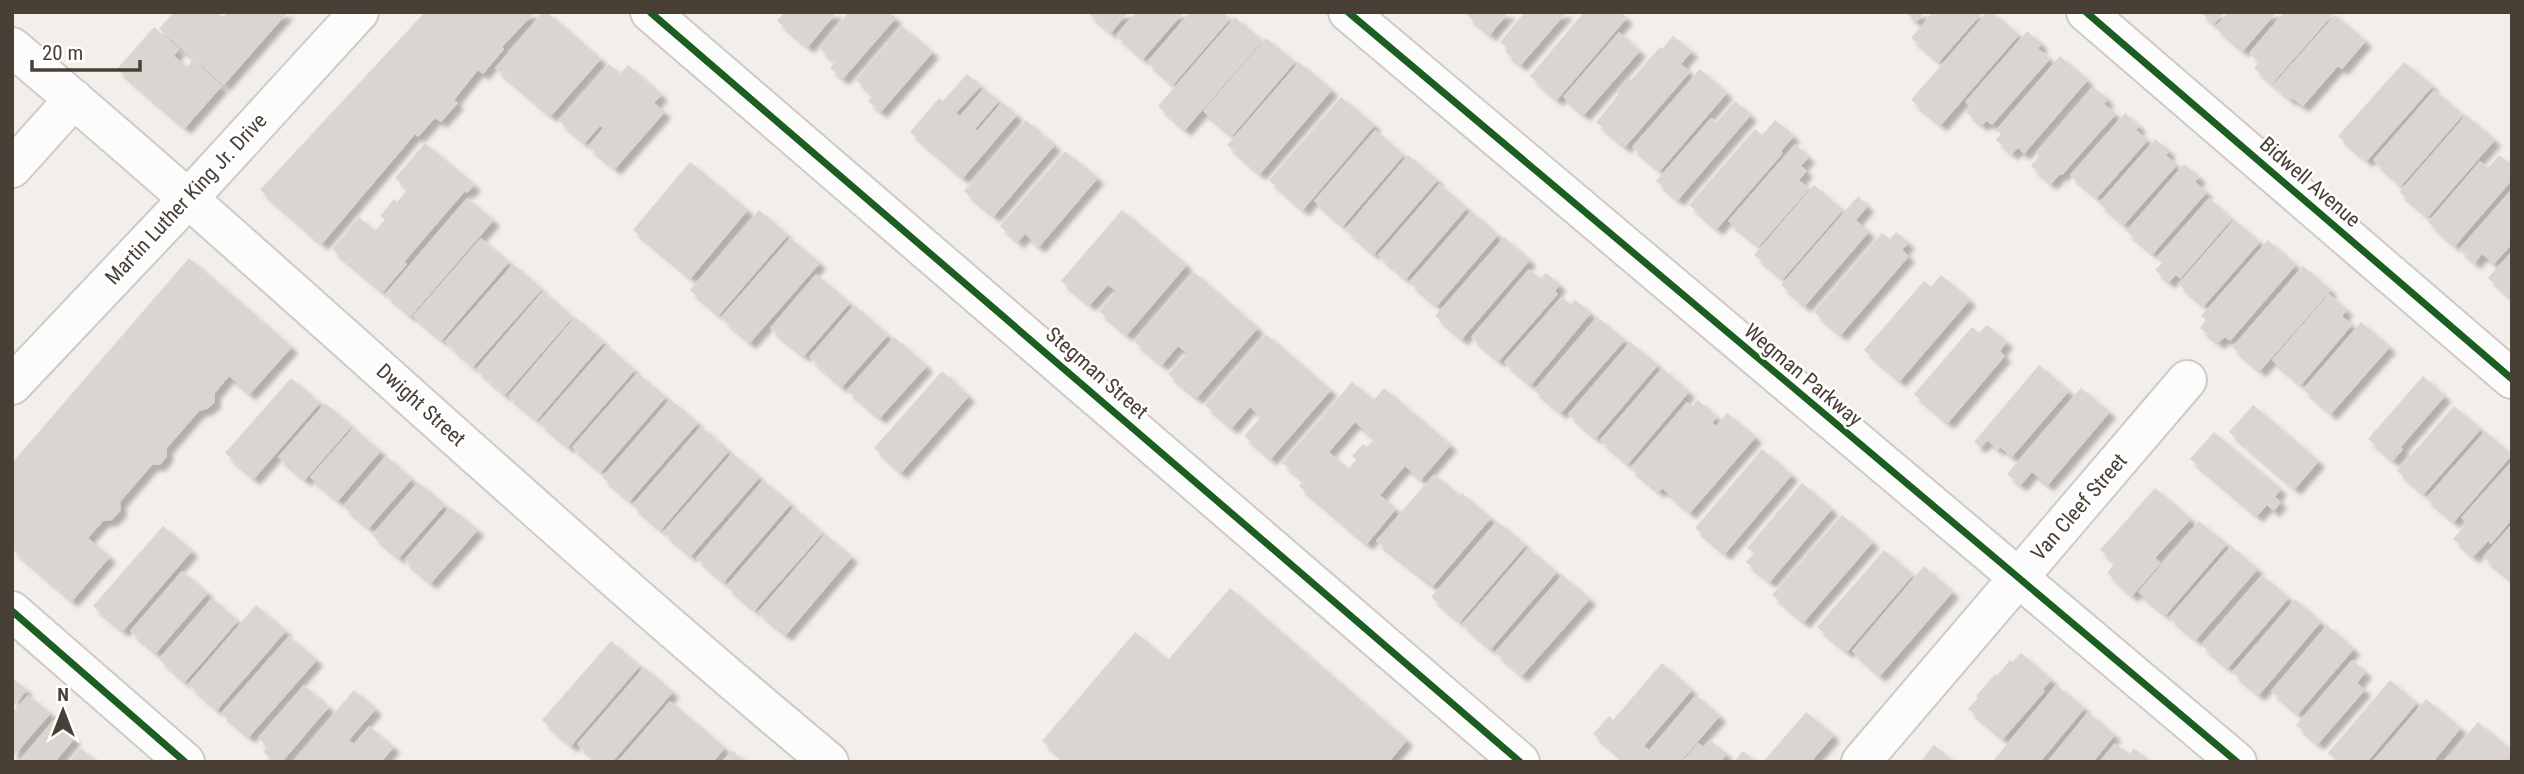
<svg xmlns="http://www.w3.org/2000/svg" width="2524" height="774" viewBox="0 0 2524 774" font-family="'Roboto Condensed',sans-serif">
<defs>
<filter id="shadow"><feDropShadow dx="6" dy="6" stdDeviation="2" flood-color="#0004"/></filter>
</defs>
<rect width="100%" height="100%" fill="#f2eeea"/>
<!-- building -->
<path fill="#dad5d1" fill-rule="evenodd" filter="url(#shadow)" d="M174,12H217L223,17L226,14L224,12H288L224,85L159,29Z
M425,12H535L502,47L504,49L483,74L478,70L454,100L458,103L441,122L435,118L418,137L415,134L322,244L260,190Z
M543,12H547L601,59L551,116L495,68Z
M785,12H837L808,47L777,21Z
M849,12H888L896,18L843,79L830,68L835,62L819,48Z
M1087,12H1128L1111,33Z
M1136,12H1184L1143,59L1116,35Z
M1190,12H1223L1230,19L1173,85L1147,62Z
M1469,12H1509L1490,35L1467,15Z
M1525,12H1567L1521,65L1505,52L1508,49L1500,42Z
M1584,12H1620L1627,18L1557,100L1530,76Z
M1905,12H1925L1916,22Z
M1933,12H1983L1939,62L1911,38Z
M1987,12H1992L2019,35L1941,125L1911,100Z
M2200,12H2224L2214,24Z
M2228,12H2277L2243,51L2215,27Z
M2284,12H2335L2272,84L2254,68L2259,62L2249,53Z
M2335,15L2366,41L2342,69L2338,66L2303,106L2292,98L2291,100L2273,85Z
M1235,17L1262,41L1185,130L1158,106Z
M902,26L933,52L881,112L868,101L873,95L856,80Z
M154,27L179,49L174,56L187,67L193,60L222,86L185,128L117,69Z
M2027,31L2042,44L2038,48L2050,59L1992,125L1987,121L1982,125L1966,112L1971,107L1965,102Z
M1619,32L1640,51L1584,115L1563,97Z
M1673,36L1692,51L1681,64L1690,72L1625,147L1596,122L1619,94L1617,92L1629,78L1631,80L1660,47L1662,49Z
M1266,38L1295,62L1232,136L1203,111Z
M2060,56L2088,80L2024,154L2018,148L2012,154L1996,140L2001,134L1996,130Z
M1299,62L1332,90L1260,174L1227,145Z
M2404,62L2433,86L2367,161L2338,136Z
M609,64L620,74L628,65L662,95L654,103L665,112L615,169L588,146L603,128L600,126L585,143L559,121Z
M1700,69L1727,93L1660,171L1632,147Z
M967,74L981,86L956,113L960,116L984,88L999,101L975,129L977,131L1002,102L1017,115L963,178L910,132L939,98L943,101Z
M2093,87L2108,99L2104,104L2116,114L2062,175L2060,174L2051,184L2031,166L2039,156L2036,153Z
M2434,90L2463,115L2401,186L2373,160Z
M1341,97L1375,125L1303,210L1269,180Z
M1735,101L1751,115L1678,200L1656,181L1711,118L1717,122Z
M2125,113L2140,126L2136,130L2148,140L2097,198L2070,175Z
M2466,115L2495,140L2428,217L2399,192Z
M1026,120L1055,145L994,216L964,191Z
M1775,120L1794,136L1781,151L1783,153L1717,229L1689,205L1755,129L1762,135Z
M1375,130L1404,155L1343,226L1314,201Z
M2155,139L2170,151L2166,155L2177,165L2124,225L2099,203Z
M425,143L475,185L467,193L465,191L404,262L407,264L383,292L332,249L359,217L375,231L385,219L380,216L394,199L397,202L408,189L395,178Z
M1795,144L1809,157L1801,166L1807,171L1799,180L1809,189L1759,246L1728,221Z
M1065,151L1098,178L1039,247L1025,234L1018,242L1000,226Z
M1408,155L1438,180L1374,254L1345,229Z
M2499,155L2512,165V180L2455,246L2428,222L2480,161L2488,168Z
M690,162L748,210L691,278L633,230Z
M2184,164L2200,177L2195,182L2207,192L2153,254L2126,231Z
M1439,184L1467,208L1406,279L1378,255Z
M1814,185L1843,210L1783,279L1754,255Z
M2512,189V244L2494,264L2482,254L2475,263L2459,249Z
M1858,196L1868,206L1856,220L1869,232L1805,306L1781,285Z
M467,198L494,220L411,316L385,294Z
M2209,198L2232,219L2180,279L2176,275L2169,282L2155,270L2162,263L2156,258Z
M759,210L788,235L719,315L690,290Z
M1122,210L1187,265L1127,335L1099,311L1116,291L1108,285L1090,305L1061,281Z
M1471,211L1498,235L1437,306L1409,282Z
M2234,220L2260,242L2204,306L2178,284Z
M1896,232L1909,243L1902,250L1909,256L1841,335L1814,312L1882,233L1890,239Z
M1504,237L1530,260L1462,339L1435,316Z
M481,238L509,262L442,340L413,316Z
M790,238L820,263L750,343L721,317Z
M2268,240L2296,265L2230,341L2225,337L2218,343L2200,328L2206,320L2201,316Z
M2512,251V295L2510,297L2488,278Z
M189,258L292,347L250,394L229,376L215,393V402L207,409L199,411L167,448V456L160,465H152L120,502L121,510L112,520L103,521L88,538L110,557L72,601L12,549V463Z
M513,264L542,289L473,367L445,341Z
M2303,266L2331,290L2260,371L2232,347Z
M1529,269L1540,279L1546,273L1560,285L1555,291L1558,294L1499,361L1471,337Z
M1194,272L1258,328L1197,398L1168,374L1187,353L1178,346L1162,365L1134,341Z
M816,274L850,303L804,356L770,328Z
M1941,275L1970,300L1900,381L1864,350L1924,281L1931,287Z
M543,291L573,317L505,395L476,369Z
M2329,294L2347,310L2342,316L2352,325L2301,385L2272,360Z
M1561,297L1571,305L1575,300L1591,313L1531,385L1504,362Z
M854,305L888,335L842,387L809,357Z
M575,317L604,342L537,420L508,396Z
M1597,317L1625,340L1561,413L1534,390Z
M2361,322L2390,347L2331,414L2303,389Z
M1987,325L2007,342L2000,351L2005,356L1948,423L1914,394L1972,327L1979,333Z
M1266,334L1331,390L1271,459L1244,436L1261,417L1250,407L1232,428L1205,405Z
M894,337L927,366L880,418L847,390Z
M1630,342L1658,365L1596,438L1568,414Z
M606,345L635,370L568,447L539,422Z
M2039,365L2069,391L2012,457L2000,447L1998,450L1987,440L1980,447L1974,442Z
M1662,368L1689,392L1628,464L1600,440Z
M942,371L969,396L901,473L874,448Z
M637,373L666,397L601,472L572,447Z
M2423,376L2445,396L2401,447L2403,449L2393,461L2368,439Z
M291,378L320,403L254,479L225,453Z
M1352,382L1374,400L1384,388L1451,445L1421,480L1405,466L1380,495L1396,509L1367,544L1299,486L1304,481L1282,463ZM1355,422L1374,439L1367,447L1363,444L1352,456L1356,460L1348,469L1329,452Z
M2081,388L2110,412L2048,485L2032,472L2021,485L2007,474Z
M670,399L698,423L630,501L602,477Z
M1698,400L1717,417L1712,423L1716,426L1727,413L1756,437L1690,513L1662,488L1659,492L1630,468L1687,402L1693,406Z
M325,403L352,426L305,480L278,457Z
M2253,405L2319,461L2295,489L2229,432Z
M2454,406L2481,429L2424,494L2397,471Z
M701,426L729,451L661,530L632,505Z
M353,428L381,451L338,501L310,477Z
M2485,431L2512,455L2454,522L2426,498Z
M2214,432L2281,489L2275,497L2281,502L2274,511L2267,505L2257,516L2190,459Z
M1762,449L1792,475L1725,554L1695,528Z
M732,453L760,477L691,556L663,532Z
M386,456L412,479L369,528L343,506Z
M2512,461V519L2491,544L2488,541L2473,557L2453,539L2467,523L2461,518Z
M1434,474L1460,496L1462,493L1491,518L1433,586L1376,541Z
M763,480L791,504L724,582L696,558Z
M418,482L445,505L399,558L372,535Z
M1802,483L1832,509L1770,582L1746,562L1754,553L1747,548Z
M2155,488L2191,519L2155,558L2161,563L2132,596L2107,573L2115,563L2100,550Z
M450,507L478,530L431,583L404,560Z
M794,507L823,533L755,610L726,586Z
M1842,515L1873,542L1804,622L1772,595Z
M1497,521L1526,545L1460,622L1431,597Z
M2199,521L2227,544L2166,615L2138,592Z
M2512,524V581L2483,557Z
M163,526L192,551L123,631L93,606Z
M825,534L852,557L786,635L758,612Z
M2231,546L2258,569L2196,640L2169,617Z
M1528,548L1557,572L1491,649L1462,624Z
M1884,550L1913,575L1847,652L1817,627Z
M1924,566L1953,592L1880,676L1852,651Z
M182,571L208,593L156,653L130,631Z
M1562,575L1590,599L1522,676L1495,652Z
M2262,575L2289,598L2228,668L2201,645Z
M1230,588L1407,740L1389,762H1066L1042,741L1135,632L1168,660Z
M212,598L238,621L185,682L159,659Z
M2295,599L2321,622L2259,695L2232,672Z
M256,605L286,631L217,710L188,684Z
M2327,625L2354,649L2298,714L2271,691Z
M289,636L317,660L249,737L221,713Z
M611,641L640,666L571,746L542,720Z
M2021,653L2052,680L2043,689L2045,691L2003,739L1968,709L1978,698L1976,696L1995,674L1997,676L2010,660L2012,662Z
M2352,660L2366,672L2357,683L2365,690L2318,744L2296,725Z
M1662,663L1692,690L1644,746L1649,750L1696,695L1720,716L1680,762H1626L1593,734L1609,716L1613,720Z
M644,667L673,692L612,762H597L577,744Z
M12,678L27,690L12,708Z
M2390,680L2417,703L2367,762H2338L2328,753Z
M304,685L329,707L282,762H275L263,752L267,746L258,738Z
M2056,685L2085,708L2040,762H1992Z
M354,690L376,709L349,740L354,744L369,726L394,747L381,762H293Z
M28,695L51,713L12,758V713Z
M2426,699L2461,728L2433,762H2372Z
M670,701L725,748L713,762H617Z
M1806,712L1834,735L1811,762H1763Z
M2088,712L2115,735L2093,762H2047Z
M54,720L75,738L55,762H18Z
M2478,722L2512,750V756L2506,762H2444Z
M1710,740L1727,754L1720,762H1682L1698,743L1704,747Z
M2115,743L2129,754L2134,748L2148,760L2146,762H2099Z
M1934,745L1954,762H1920Z
M81,748L97,762H69Z
M732,750L745,762H722Z
M1743,751L1754,760L1753,762H1734Z"/>
<g fill="none" stroke-linecap="round" stroke-linejoin="round">
<defs>
<path id="minor" d="M650,12L1520,762
M1348,12L2237,762
M2086,12L2512,379
M12,47C289,280 551,531 829,762
M12,168L74,99
M12,385L187,200L359,12
M12,611L185,762
M1861,762L2187,380"/>
</defs>
<!-- minor casing -->
<use href="#minor" stroke="#cecac6" stroke-width="42"/>
<!-- minor -->
<use href="#minor" stroke="#fdfcfc" stroke-width="38"/>
<defs>
<path id="cycleway" d="M650,12L1520,762
M1348,12L2237,762
M2086,12L2512,379
M12,611L185,762"/>
</defs>
<!-- cycleway casing -->
<use href="#cycleway" stroke="#fff" stroke-width="11"/>
<!-- cycleway -->
<use href="#cycleway" stroke="#1b5e20" stroke-width="7"/>
</g>
<g text-anchor="middle" dominant-baseline="central" stroke-width="5" stroke-linejoin="round" paint-order="stroke">
<!-- street labels -->
<g font-size="21" fill="#493f35" stroke="#fff">
<text transform="translate(2310 182) rotate(41)">Bidwell Avenue</text>
<text transform="translate(186 199) rotate(-47)">Martin Luther King Jr. Drive</text>
<text transform="translate(1097 373) rotate(41)">Stegman Street</text>
<text transform="translate(1803 375) rotate(40)">Wegman Parkway</text>
<text transform="translate(421 405) rotate(42)">Dwight Street</text>
<text transform="translate(2079 507) rotate(-49)">Van Cleef Street</text>
</g>
</g>
<!-- border -->
<rect width="2524" height="774" fill="none" stroke="#493f35" stroke-width="28"/>
<!-- north arrow -->
<g transform="translate(63 711)" stroke="#ffffff" stroke-width="5" paint-order="stroke">
<path d="M0-5L12 26L0 18L-12 26Z" fill="#493f35"/>
<text y="-10" font-size="19" font-weight="bold" text-anchor="middle" fill="#493f35">N</text>
</g>
<!-- scale -->
<path d="M32 60v10h108v-10" fill="none" stroke="#493f35" stroke-width="3.5"/>
<text x="42" y="60" font-size="21" fill="#493f35" stroke="#ffffff" stroke-width="5" paint-order="stroke">20 m</text>
</svg>
